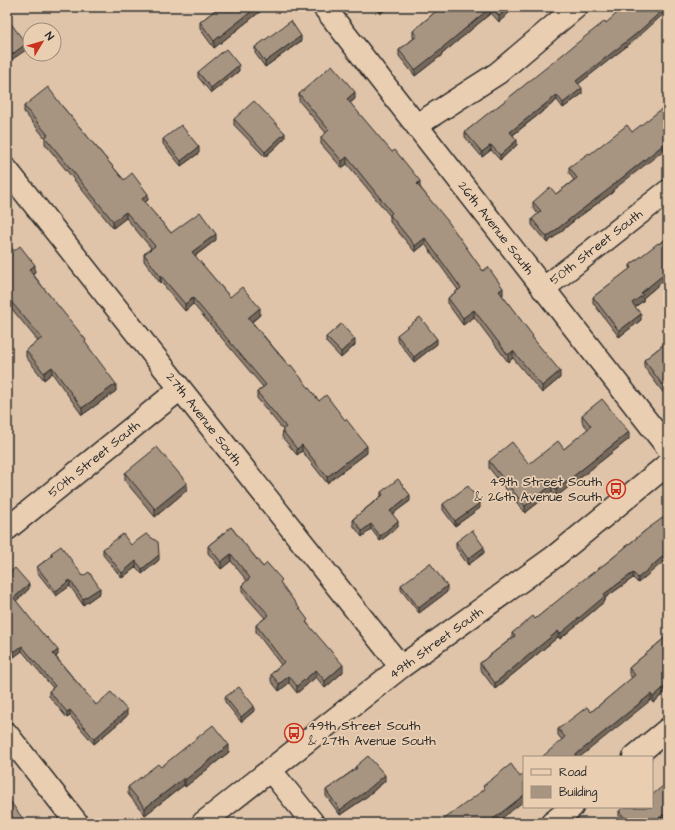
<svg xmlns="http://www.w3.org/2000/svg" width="675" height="830" viewBox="0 0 675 830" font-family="'Architects Daughter',sans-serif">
<rect width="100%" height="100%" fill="#dfc4a9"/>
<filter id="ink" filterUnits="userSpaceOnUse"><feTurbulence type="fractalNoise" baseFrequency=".025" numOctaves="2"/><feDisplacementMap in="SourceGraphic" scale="8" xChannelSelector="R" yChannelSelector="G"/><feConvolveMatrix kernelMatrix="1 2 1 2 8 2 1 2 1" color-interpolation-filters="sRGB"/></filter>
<g filter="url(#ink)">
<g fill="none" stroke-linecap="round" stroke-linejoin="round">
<defs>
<path id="minor" d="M324,7L668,448
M417,125L498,73L576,7
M7,170L401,667
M543,289L668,191
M7,529L180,389
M7,734L77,823
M634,757L668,729
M271,771L313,823
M203,823L401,667L554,557L668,464
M552,823L572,807"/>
</defs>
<!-- minor casing -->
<use href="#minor" stroke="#2b2b2b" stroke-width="25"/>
<!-- minor -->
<use href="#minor" stroke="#eaceb1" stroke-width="22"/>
</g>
<!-- wall -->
<path fill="#907f6f" stroke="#2b2b2b" d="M219,7H266L214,48L200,29V22Z
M374,7H388L380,14Z
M441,7H515L499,22L491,13L442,54V55L415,76L399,56V50L414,38L413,37V31Z
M606,23L636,39L578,84L582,94L563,108L557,100L513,135L517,145L500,160L491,150L482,157L465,137V132Z
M301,41L265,67L255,53V47Z
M239,71L211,93L198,77V72Z
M299,94L355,99L350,103L420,187L483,271L503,295H502L533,338L560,378L542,393L513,358L508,362L474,317L463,325L448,304V298L458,290L425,244L415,252L390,222V216L347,164L342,168L321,144V137L326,133L299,101Z
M24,106H62L124,180L148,200L145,203L171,233L216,240L195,256L230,297L260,315L252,322L319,401L367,453L327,483L302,451L297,455L282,437L283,430L257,398V392L263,387L193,304L185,311L161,282L160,283L144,261V254L151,248L126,218L113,228L45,144V138L24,112Z
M234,119L285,138L265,157L234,125Z
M163,139L199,153L181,166L163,144Z
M569,167L613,190V192L576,219L547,243L532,225V219L538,214L533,208V202L556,194L574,180L569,173Z
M668,237V277L643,298V301L635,307L641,320L619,337L593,303V297L630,269V265Z
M7,243L14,251L35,272L33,274L86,344L116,391L82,415L52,373L44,380L26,357V350L38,341L7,303Z
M397,335L437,344L414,362L397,340Z
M326,337L355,345L341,358L326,342Z
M668,341V399L644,367V360Z
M582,415L629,439L556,497L552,492L525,513L489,468V461L529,464L564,449L588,429L582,422Z
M125,473L187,490L155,517L125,481Z
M381,492L410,501L392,514L398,527L380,541L371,529L362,537L353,525V519L381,496Z
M443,504L480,508L455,526L443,510Z
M231,527L263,567L282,585L308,624L343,672L325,688L316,677L297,693L289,683L279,691L271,681V674L281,665L256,632V625L265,618L242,592V585L247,581L231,561L221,569L208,553V546Z
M646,530L638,583L633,578L605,598V601L560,639L558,637L495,689L480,669V663L512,638V633L535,619L610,560Z
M456,542L484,553L468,565L456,548Z
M131,545L159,560L142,574L136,567L122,578L103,555V549Z
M51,553L83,576L100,593L83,605L70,586L56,596L37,572V567L51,556Z
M7,575L29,589L16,601L58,655L56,657L96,705L127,716L94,744L70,716L67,718L49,696V691L53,688L22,651L14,657L7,649Z
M401,585L447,592L419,613L401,590Z
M668,635V690L653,703L651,700L562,740L558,735V729L591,712L632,678L629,674V668Z
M225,697L254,711L241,722L225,702Z
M229,752L185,787L184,785L145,815L128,794V787L161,767Z
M355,767L385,781L365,798L340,815L326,796V790L355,769Z
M652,807L660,823H624L619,816V811Z"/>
<!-- shaded-wall -->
<path fill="#75685a" stroke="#2b2b2b" d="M257,7H266L214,48V41Z
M382,7H388L380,14V9Z
M491,7V13L442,54V55L415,76V70Z
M509,7H515L499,22V16Z
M666,7H668V10L636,39L576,86V81Z
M301,36V41L265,67V62Z
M26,44V50L7,63V58Z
M239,65V71L211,93V88Z
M582,88V94L563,108V103Z
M355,92V99L347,105V99Z
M557,95V100L510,137V132Z
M285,133V138L265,157V152Z
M517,140V145L500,160V155Z
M668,141V147L613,190V192L576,219L547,243V237L576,214L613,185Z
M491,145V150L482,157V152Z
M199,147V153L181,166V161Z
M347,157V164L342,168V161Z
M420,181V188L417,184Z
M148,194V200L142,205V199Z
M126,212V218L113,228V221Z
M216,234V240L192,258V252Z
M425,238V244L415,252V246Z
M35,265V272L29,277V270Z
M668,271V277L643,298V301L632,309V303L641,293Z
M160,276H161V282L160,283Z
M503,288V295L499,298V291Z
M193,298V304L185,311V304Z
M260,308V315L248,324V318Z
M474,310V317L463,325V318Z
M641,314V320L619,337V331Z
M355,339V345L341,358V352Z
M437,339V344L414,362V357Z
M513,351V358L508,362V355Z
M52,367V373L44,380V373Z
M560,371V378L542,393V386Z
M116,384V391L82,415V408Z
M629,432V439L556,497V490Z
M302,445V451L297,455V449Z
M367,446V453L327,483V477Z
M187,483V490L155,517V509Z
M552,485V492L525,513V506Z
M410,495V501L390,516V511Z
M480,503V508L455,526V521Z
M398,521V527L380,541V536Z
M371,524V529L362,537V531Z
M484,547V553L468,565V559Z
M668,552V558L638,583V578Z
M231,554V561L221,569V562Z
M159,555V560L142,574V569Z
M136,561V567L122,578V573Z
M633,573V578L605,598V601L560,639V634L604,594Z
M70,580V586L56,596V591Z
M29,584V589L14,603V598Z
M447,586V592L419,613V608Z
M100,588V593L83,605V599Z
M558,631V637L495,689V683Z
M22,646V651L14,657V652Z
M58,650V655L53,659V654Z
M343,665V672L325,688V681Z
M316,670V677L297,693V686Z
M289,676V683L279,691V684Z
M668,684V690L653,703V697Z
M651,694V700L580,757H573Z
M254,706V711L241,722V717Z
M70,710V716L67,718V712Z
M127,710V716L94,744V739Z
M229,745V752L185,787V780Z
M385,775V781L365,798L340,815V810Z
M184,778V785L145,815V808Z
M524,795V801L496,823H492V820Z
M668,811V816L660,823H653Z"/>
<!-- building -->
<path fill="#a79481" stroke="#2b2b2b" d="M219,7H257L214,41L200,22Z
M441,7H491L442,48V49L415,70L399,50L417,36L413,31Z
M491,7H509L499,16Z
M624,7H666L636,34L576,81L582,88L563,103L557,95L510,132L517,140L500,155L491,145L482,152L465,132L492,110V111L577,43L605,21L606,23Z
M7,18L26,44L7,58Z
M291,21L301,36L265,62L255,47Z
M226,49L239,65L211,88L198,72Z
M332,65L355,92L347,99L392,152L395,150L420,181L417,184L447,220L483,271L488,267L503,288L499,291L533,336L532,337L560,371L542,386L513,351L508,355L474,310L463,318L448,298L461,288L425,238L415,246L390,215L392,213L347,157L342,161L321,137L329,130L299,94Z
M48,87L62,106L124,180L132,173L148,194L142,199L171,233L200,212L216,234L192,252L230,297L242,287L260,308L248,318L289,366L291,365L319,401L326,395L345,420L346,419L367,446L327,477L302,445L297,449L282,430L286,427L257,392L266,385L193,298L185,304L161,276H160L144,254L155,246L126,212L113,221L45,137L48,135L24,106Z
M254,101L285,133L265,152L234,119Z
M668,104V141L613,185V186L576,214L547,237L532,219L541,211L533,202L550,187L556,194L577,178L569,167L589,153L590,154L627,125L632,132Z
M181,125L199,147L181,161L163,139Z
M668,237V271L641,293L643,295L632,303L641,314L619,331L593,297L632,267L630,265L658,243L659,244Z
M7,243L14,251L20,246L35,265L29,270L86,340L85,342L116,384L82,408L52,367L44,373L26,350L42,338L7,297Z
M420,317L437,339L414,357L397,335Z
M341,324L355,339L341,352L326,337Z
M668,341V392L644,360Z
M602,399L629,432L556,490L552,485L525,506L489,461L512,442L529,464L558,441L564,449L591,426L582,415Z
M157,447L187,483L155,509L125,473Z
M398,479L410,495L390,511L398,521L380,536L371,524L362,531L353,519L383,495L381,492Z
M468,486L480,503L455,521L443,504Z
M668,514V552L638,578L633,573L604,594L605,596L560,634L558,631L495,683L480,663L515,636L512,633L533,616L535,619L579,583L610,560L646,530Z
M231,527L263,567L267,563L282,580L280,582L308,620L306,622L343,665L325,681L316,670L297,686L289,676L279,684L271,674L284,662L256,625L269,615L242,585L250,578L231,554L221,562L208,546Z
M472,530L484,547L468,559L456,542Z
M123,534L131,545L146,534L158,542L159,555L142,569L136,561L122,573L103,549Z
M61,546L83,576L89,572L100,588L83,599L70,580L56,591L37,567L53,555L51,553Z
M430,563L447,586L419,608L401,585Z
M15,568L29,584L14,598L46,638L47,637L58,650L53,654L96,705L111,692L127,710L94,739L70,710L67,712L49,691L55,686L22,646L14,652L7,643V575Z
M668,635V684L653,697L651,694L573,757H542L565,737L558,729L587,707L591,712L635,675L629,668Z
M239,687L254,706L241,717L225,697Z
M213,725L229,745L185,780L184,778L145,808L128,787L158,764L161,767Z
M368,756L385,775L365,792L340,810L326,790L357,768L355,767Z
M511,764L520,777L524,773V795L492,820L495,823H439L485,789L483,786Z
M668,782V811L653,823H629L619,811L624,807H652V795Z
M7,797L26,823H7Z"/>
</g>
<!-- icons -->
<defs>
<symbol id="bus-ring" viewBox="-11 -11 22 22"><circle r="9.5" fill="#eaceb1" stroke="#c8321e" stroke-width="1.5"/><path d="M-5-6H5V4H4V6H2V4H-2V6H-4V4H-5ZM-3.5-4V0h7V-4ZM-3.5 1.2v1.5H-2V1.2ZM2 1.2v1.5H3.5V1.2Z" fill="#c8321e"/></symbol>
</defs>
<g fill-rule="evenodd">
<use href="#bus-ring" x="605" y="478" width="22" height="22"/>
<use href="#bus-ring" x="283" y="722" width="22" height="22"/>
</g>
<g text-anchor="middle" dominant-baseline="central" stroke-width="3.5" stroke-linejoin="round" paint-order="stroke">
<!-- street labels -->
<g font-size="13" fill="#2b2b2b" stroke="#eaceb1">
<text transform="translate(496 228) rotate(52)">26th Avenue South</text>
<text transform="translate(596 247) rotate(-38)">50th Street South</text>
<text transform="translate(204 419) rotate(52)">27th Avenue South</text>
<text transform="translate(94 459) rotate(-39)">50th Street South</text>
<text transform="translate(436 643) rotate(-36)">49th Street South</text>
</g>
<!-- poi labels -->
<g font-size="13" fill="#2b2b2b" stroke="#eaceb1" text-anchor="end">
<text x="602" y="482">49th Street South<tspan x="602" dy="15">&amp; 26th Avenue South</tspan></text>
<text x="308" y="726" text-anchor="start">49th Street South<tspan x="308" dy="15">&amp; 27th Avenue South</tspan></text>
</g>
</g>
<!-- margin -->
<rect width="675" height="830" fill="none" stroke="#eaceb1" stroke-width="24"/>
<rect x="12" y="12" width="651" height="806" fill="none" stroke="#2b2b2b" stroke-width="1.5" filter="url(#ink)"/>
<!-- legend -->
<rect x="523" y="756" width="130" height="52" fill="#eaceb1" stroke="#9e8d7b"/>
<rect x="531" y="769" width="20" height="6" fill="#eaceb1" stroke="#9e8d7b"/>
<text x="559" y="776" font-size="12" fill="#2b2b2b">Road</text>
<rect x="531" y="786" width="20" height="12" fill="#a79481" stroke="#9e8d7b"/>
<text x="559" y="796" font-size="12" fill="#2b2b2b">Building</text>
<!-- north arrow -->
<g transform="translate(42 42) rotate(52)"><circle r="19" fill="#eaceb1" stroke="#9e8d7b"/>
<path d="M0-3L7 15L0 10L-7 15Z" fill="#c8321e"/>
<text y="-6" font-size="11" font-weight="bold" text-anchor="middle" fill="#2b2b2b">N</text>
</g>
</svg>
